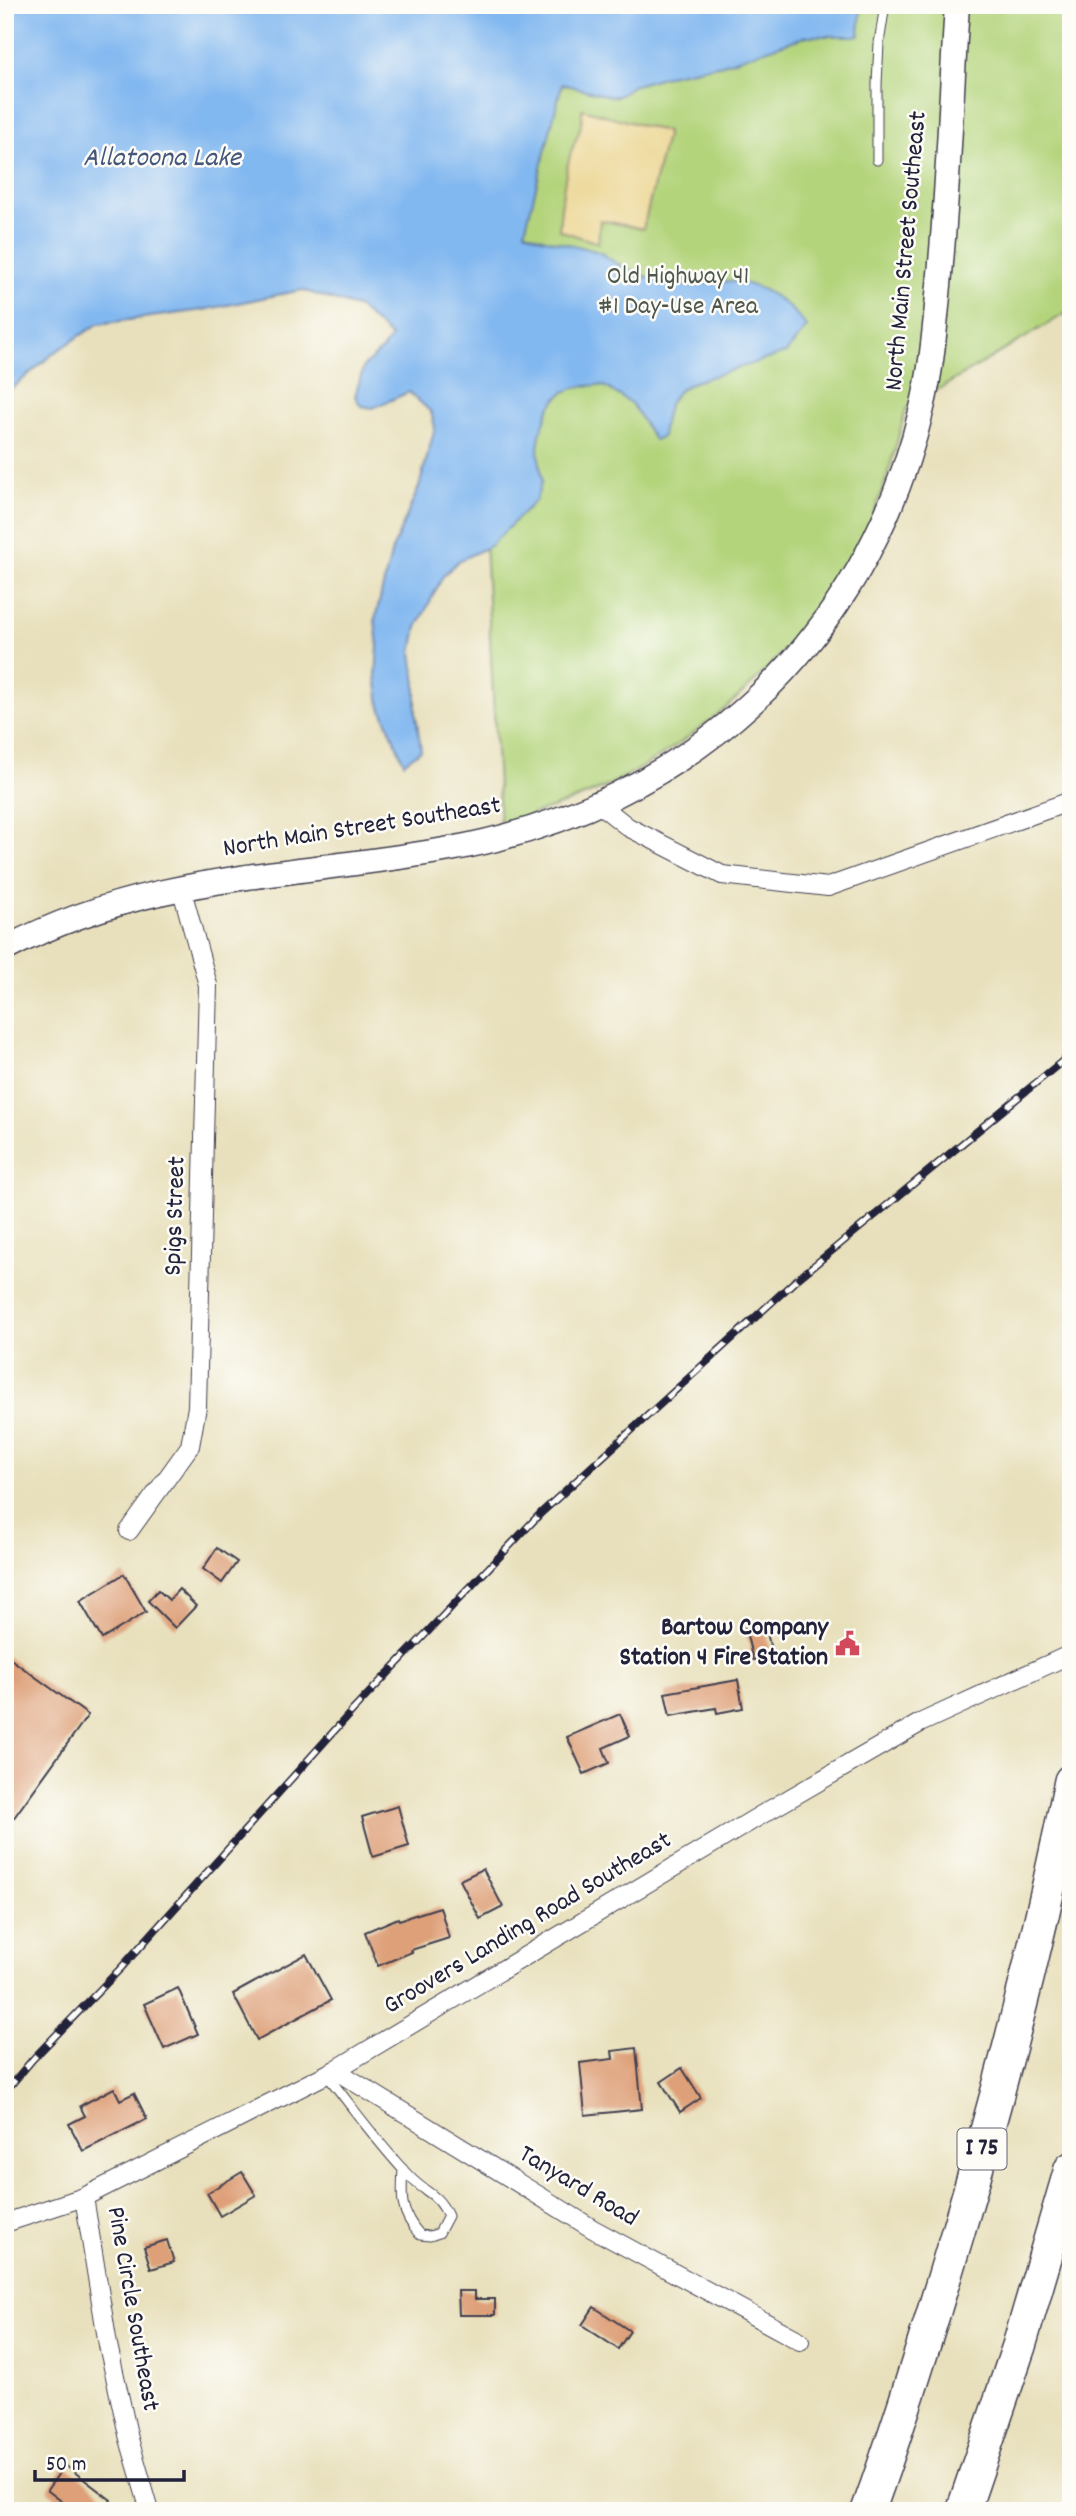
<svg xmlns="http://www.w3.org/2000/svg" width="1076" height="2516" viewBox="0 0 1076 2516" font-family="Dekko,sans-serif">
<rect width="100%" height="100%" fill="#fdfcf7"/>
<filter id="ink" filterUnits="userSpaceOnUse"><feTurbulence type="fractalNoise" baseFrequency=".0143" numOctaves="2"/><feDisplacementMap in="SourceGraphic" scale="14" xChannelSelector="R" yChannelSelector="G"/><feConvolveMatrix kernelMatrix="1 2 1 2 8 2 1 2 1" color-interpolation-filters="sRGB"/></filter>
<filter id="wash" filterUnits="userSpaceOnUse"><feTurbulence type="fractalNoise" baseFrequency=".00686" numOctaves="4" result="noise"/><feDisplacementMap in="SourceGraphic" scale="28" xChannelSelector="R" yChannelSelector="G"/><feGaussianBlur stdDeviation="1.57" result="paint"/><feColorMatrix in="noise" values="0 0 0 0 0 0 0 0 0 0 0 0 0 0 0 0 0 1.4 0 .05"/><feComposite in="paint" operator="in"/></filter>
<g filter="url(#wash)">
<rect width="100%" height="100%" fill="#e8e0bc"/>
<!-- green -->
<path fill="#b4d47b" stroke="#6b7b5b" stroke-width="2" d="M488,5H1071V310L906,409C896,447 885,488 869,525C864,537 857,547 851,558C798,651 714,730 619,780C581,800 540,812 500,824L480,451Z"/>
<!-- sand -->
<path fill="#eeda9e" stroke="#887e6c" stroke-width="2" d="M582,109L667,132L643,229L600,220L598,243L559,230C561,205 564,176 571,152C576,137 584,126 582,109Z"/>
<!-- water -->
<path fill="#82b8f0" stroke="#526d96" stroke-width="2" d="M5,5H856L861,9L859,36H807L723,64L673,74L632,86L620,95L613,97L562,84L525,231C547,243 575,243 598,252C605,254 610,260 616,263C631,271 650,279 667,283C684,287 698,284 715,282C753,277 785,298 807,327L786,353L691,383C667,395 665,412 662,437L654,440L632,404L606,387L598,385L577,387L564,392L556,399L549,409L540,434L538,449L542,481L536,500L490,546L458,561L443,576L417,627L412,652L416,684V715L421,750L404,763L380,705L376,676L378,647L375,619L392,550L419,487L435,427L431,412L409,392L373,408L361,406L355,396L364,366L382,350L391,337L359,308L302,290L203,310L98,324L54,353L5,394Z"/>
<g id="blocks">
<!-- building -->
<path fill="#dea079" d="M217,1548L237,1562L222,1583L203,1569Z
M124,1574L146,1612L102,1639L80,1601Z
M179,1589L196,1606L175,1628L148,1601L158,1590L169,1600Z
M765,1623L772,1655L753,1660L745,1628Z
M5,1655L88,1715L5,1830Z
M738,1680L743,1708L717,1713L716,1708L670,1716L665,1693Z
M620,1714L630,1736L603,1748L609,1763L584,1774L567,1737Z
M398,1806L409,1846L373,1857L362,1817Z
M483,1869L503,1907L480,1919L460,1880Z
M440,1907L449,1938L411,1950L412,1952L378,1966L365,1932L398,1918L399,1920Z
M306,1954L331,2000L257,2040L233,1994Z
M178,1988L198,2034L164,2049L144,2004Z
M636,2048L642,2109L585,2115L580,2063L613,2059L612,2051Z
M682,2068L701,2098L680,2112L661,2082Z
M114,2088L120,2100L134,2093L147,2119L83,2151L69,2124L85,2116L80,2106Z
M242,2172L256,2195L220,2216L207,2193Z
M167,2240L174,2262L151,2269L144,2247Z
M458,2291H475V2299H495V2315H459Z
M594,2307L630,2331L618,2349L582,2325Z
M65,2465L111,2500L103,2511H60L65,2504L47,2490Z"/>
</g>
</g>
<g filter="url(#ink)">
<use href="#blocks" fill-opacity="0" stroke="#403e4e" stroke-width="2"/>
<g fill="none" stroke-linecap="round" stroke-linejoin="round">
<defs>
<path id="lane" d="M877,160V84L879,43L885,5
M326,2074C353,2108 380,2146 410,2177C426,2194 437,2192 448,2216L439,2233L430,2236L420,2235C400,2212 401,2198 403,2169"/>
<path id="street" d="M599,804L628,827L722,875L828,887L1071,801
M129,1531L190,1446L197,1407L208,985L181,887
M335,2070L593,2229L800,2341
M84,2197L108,2345L129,2439L150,2511
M5,2223L84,2197L335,2070L761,1815L920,1723L1071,1654"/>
<path id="secondary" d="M5,949C150,872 295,877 450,849C687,806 866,644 922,408C932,368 935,326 939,285C948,192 951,98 957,5"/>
<path id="highway" d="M868,2511C902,2418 931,2323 959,2228C1003,2080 1041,1932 1071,1781
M963,2511L1019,2346L1071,2169"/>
</defs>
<!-- lane casing -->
<use href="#lane" stroke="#403e4e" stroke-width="11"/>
<!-- street casing -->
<use href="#street" stroke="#403e4e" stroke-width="20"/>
<!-- secondary casing -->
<use href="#secondary" stroke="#403e4e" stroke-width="27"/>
<!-- highway casing -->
<use href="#highway" stroke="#403e4e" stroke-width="36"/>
<!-- lane -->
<use href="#lane" stroke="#fff" stroke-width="9"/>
<!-- street -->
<use href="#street" stroke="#fff" stroke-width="18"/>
<!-- secondary -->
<use href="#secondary" stroke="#fff" stroke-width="24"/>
<!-- highway -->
<use href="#highway" stroke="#fff" stroke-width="33"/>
<defs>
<path id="rail" d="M5,2092L33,2059L121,1968L353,1710L541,1513L795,1281L1071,1054"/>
</defs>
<!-- rail casing -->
<use href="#rail" stroke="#22223b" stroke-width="8"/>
<!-- rail -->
<use href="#rail" stroke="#fdfcf7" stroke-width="5" stroke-dasharray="16" stroke-linecap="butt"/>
</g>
</g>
<!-- icons -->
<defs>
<symbol id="civic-bare" viewBox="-9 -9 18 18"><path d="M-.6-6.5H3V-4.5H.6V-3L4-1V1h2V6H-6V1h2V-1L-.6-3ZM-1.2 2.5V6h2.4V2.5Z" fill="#d1495b" stroke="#fdfcf7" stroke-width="2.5" paint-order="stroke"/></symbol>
</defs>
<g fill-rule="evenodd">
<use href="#civic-bare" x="830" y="1626" width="35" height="35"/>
</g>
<g text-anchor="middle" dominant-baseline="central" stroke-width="5" stroke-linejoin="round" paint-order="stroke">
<!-- shield labels -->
<rect fill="#fdfcf7" stroke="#646373" stroke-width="2" x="957.5" y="2128.5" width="49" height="41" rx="5"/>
<g font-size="24" font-weight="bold" fill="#22223b">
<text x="982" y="2149">I 75</text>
</g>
<!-- street labels -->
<g font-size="26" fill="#22223b" stroke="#fdfcf7">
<text transform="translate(907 251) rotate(-85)">North Main Street Southeast</text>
<text transform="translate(362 828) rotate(-9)">North Main Street Southeast</text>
<text transform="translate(176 1216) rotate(-88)">Spigs Street</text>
<text transform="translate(528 1924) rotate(-31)">Groovers Landing Road Southeast</text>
<text transform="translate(578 2187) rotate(31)">Tanyard Road</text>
<text transform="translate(132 2309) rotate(80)">Pine Circle Southeast</text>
</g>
<!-- park labels -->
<g font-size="26" fill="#4e574e" stroke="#fdfcf7">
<text x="678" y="277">Old Highway 41<tspan x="678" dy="30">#1 Day-Use Area</tspan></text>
</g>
<!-- poi labels -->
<g font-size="26" font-weight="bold" fill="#22223b" stroke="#fdfcf7" text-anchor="end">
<text x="828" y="1628">Bartow Company<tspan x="828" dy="30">Station 4 Fire Station</tspan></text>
</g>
<!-- water labels -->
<g font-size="28" font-style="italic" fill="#44567a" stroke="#fdfcf7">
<text x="162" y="160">Allatoona Lake</text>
</g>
</g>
<!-- margin -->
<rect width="1076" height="2516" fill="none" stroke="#fdfcf7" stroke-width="28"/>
<!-- scale -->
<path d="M35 2470v10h149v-10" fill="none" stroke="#22223b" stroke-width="3.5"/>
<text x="46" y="2470" font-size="21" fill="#22223b" stroke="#fdfcf7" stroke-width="5" paint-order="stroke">50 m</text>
</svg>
